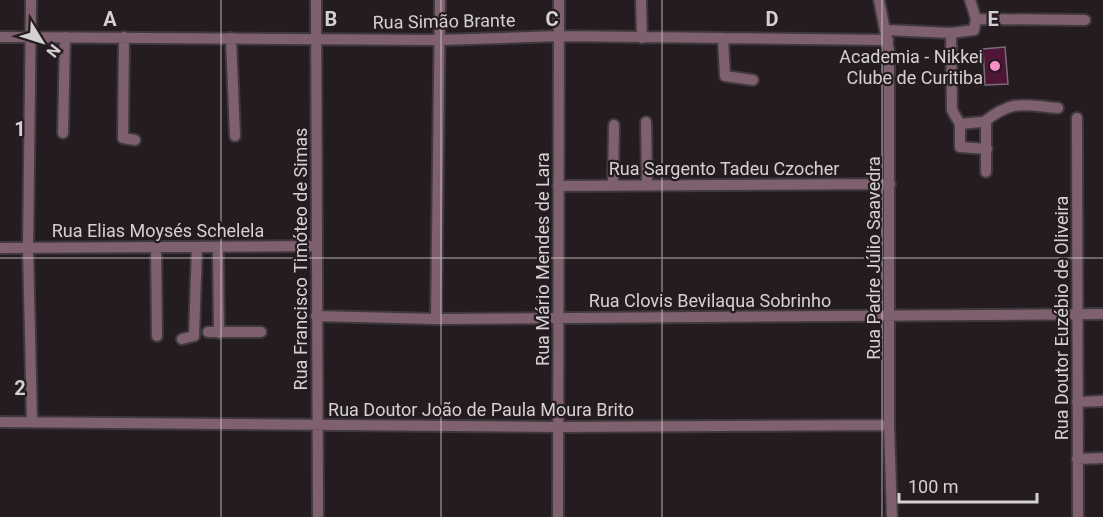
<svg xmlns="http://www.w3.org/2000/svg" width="1103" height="517" viewBox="0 0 1103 517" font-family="Roboto,sans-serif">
<rect width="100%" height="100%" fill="#241c20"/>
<!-- building -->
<path fill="#4f1536" stroke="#796f73" stroke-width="1.5" d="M1005,47L1008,84L985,85L983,49Z"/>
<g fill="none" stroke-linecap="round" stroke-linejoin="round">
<defs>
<path id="minor" d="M31,0L28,248L32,422
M316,0L318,517
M641,0L642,38
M879,0L889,51V425L892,517
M976,19L1085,20
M886,30L951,33L952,110L960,124V147L987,149
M951,33L974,30L976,19L970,0
M0,37L440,40L559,36L888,40
M124,37L123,138L135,140
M231,38L235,136
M723,38L725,76L753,80
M1077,118L1078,517
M646,122L647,184
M984,122C1013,99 1023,105 1058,108
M960,124L981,122L986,124V172
M63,133L65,37
M613,184L614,125
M558,186L890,184
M156,247L157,336
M218,247L219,333
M0,248L316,246
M316,316L436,319L1103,314
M436,319L440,0
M208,332H261
M182,339L194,336L197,247
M1077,402L1103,401
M0,422L558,427L889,425
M1077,459L1103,458
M558,517L559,0"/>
</defs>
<!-- minor casing -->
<use href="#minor" stroke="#40393c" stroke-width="14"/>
<!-- minor -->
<use href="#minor" stroke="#7e606e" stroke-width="10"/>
</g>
<!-- grid -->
<path fill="none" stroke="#d5d0d2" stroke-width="1.5" stroke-opacity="0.55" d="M221,0V517M441,0V517M662,0V517M882,0V517M0,258H1103"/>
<!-- markers -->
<circle fill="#fa8fc6" stroke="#241c20" stroke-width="2" cx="995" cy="66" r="6"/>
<g text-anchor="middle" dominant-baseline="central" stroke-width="4.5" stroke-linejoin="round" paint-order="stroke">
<!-- street labels -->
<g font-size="18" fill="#d5d0d2" stroke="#241c20">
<text transform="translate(444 21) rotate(-1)">Rua Simão Brante</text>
<text x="724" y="168">Rua Sargento Tadeu Czocher</text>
<text x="158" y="230">Rua Elias Moysés Schelela</text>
<text transform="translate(873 258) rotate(-90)">Rua Padre Júlio Saavedra</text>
<text transform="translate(300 259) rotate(-90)">Rua Francisco Timóteo de Simas</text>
<text transform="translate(542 259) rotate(-90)">Rua Mário Mendes de Lara</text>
<text x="710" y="300">Rua Clovis Bevilaqua Sobrinho</text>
<text transform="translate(1061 318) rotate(-90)">Rua Doutor Euzébio de Oliveira</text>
<text x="481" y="409">Rua Doutor João de Paula Moura Brito</text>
</g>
<!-- poi labels -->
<g font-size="18" fill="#d5d0d2" stroke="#241c20" text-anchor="end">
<text x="983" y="56">Academia - Nikkei<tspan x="983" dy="21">Clube de Curitiba</tspan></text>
</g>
</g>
<g font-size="20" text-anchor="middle" font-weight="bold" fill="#d5d0d2" stroke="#241c20" stroke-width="4.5" stroke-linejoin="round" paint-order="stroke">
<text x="110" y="26">A</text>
<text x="331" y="26">B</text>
<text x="552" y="26">C</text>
<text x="772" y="26">D</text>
<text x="993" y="26">E</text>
<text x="20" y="136">1</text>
<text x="20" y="395">2</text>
</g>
<!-- north arrow -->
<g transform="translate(42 42) rotate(128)" stroke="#241c20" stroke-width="4.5" paint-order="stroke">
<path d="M0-4.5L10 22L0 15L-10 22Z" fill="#d5d0d2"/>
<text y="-9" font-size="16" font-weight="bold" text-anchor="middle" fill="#d5d0d2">N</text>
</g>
<!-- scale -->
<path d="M899 493v9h138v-9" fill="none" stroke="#d5d0d2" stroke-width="3"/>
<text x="908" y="493" font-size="18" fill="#d5d0d2" stroke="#241c20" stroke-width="4.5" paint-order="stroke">100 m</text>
</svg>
